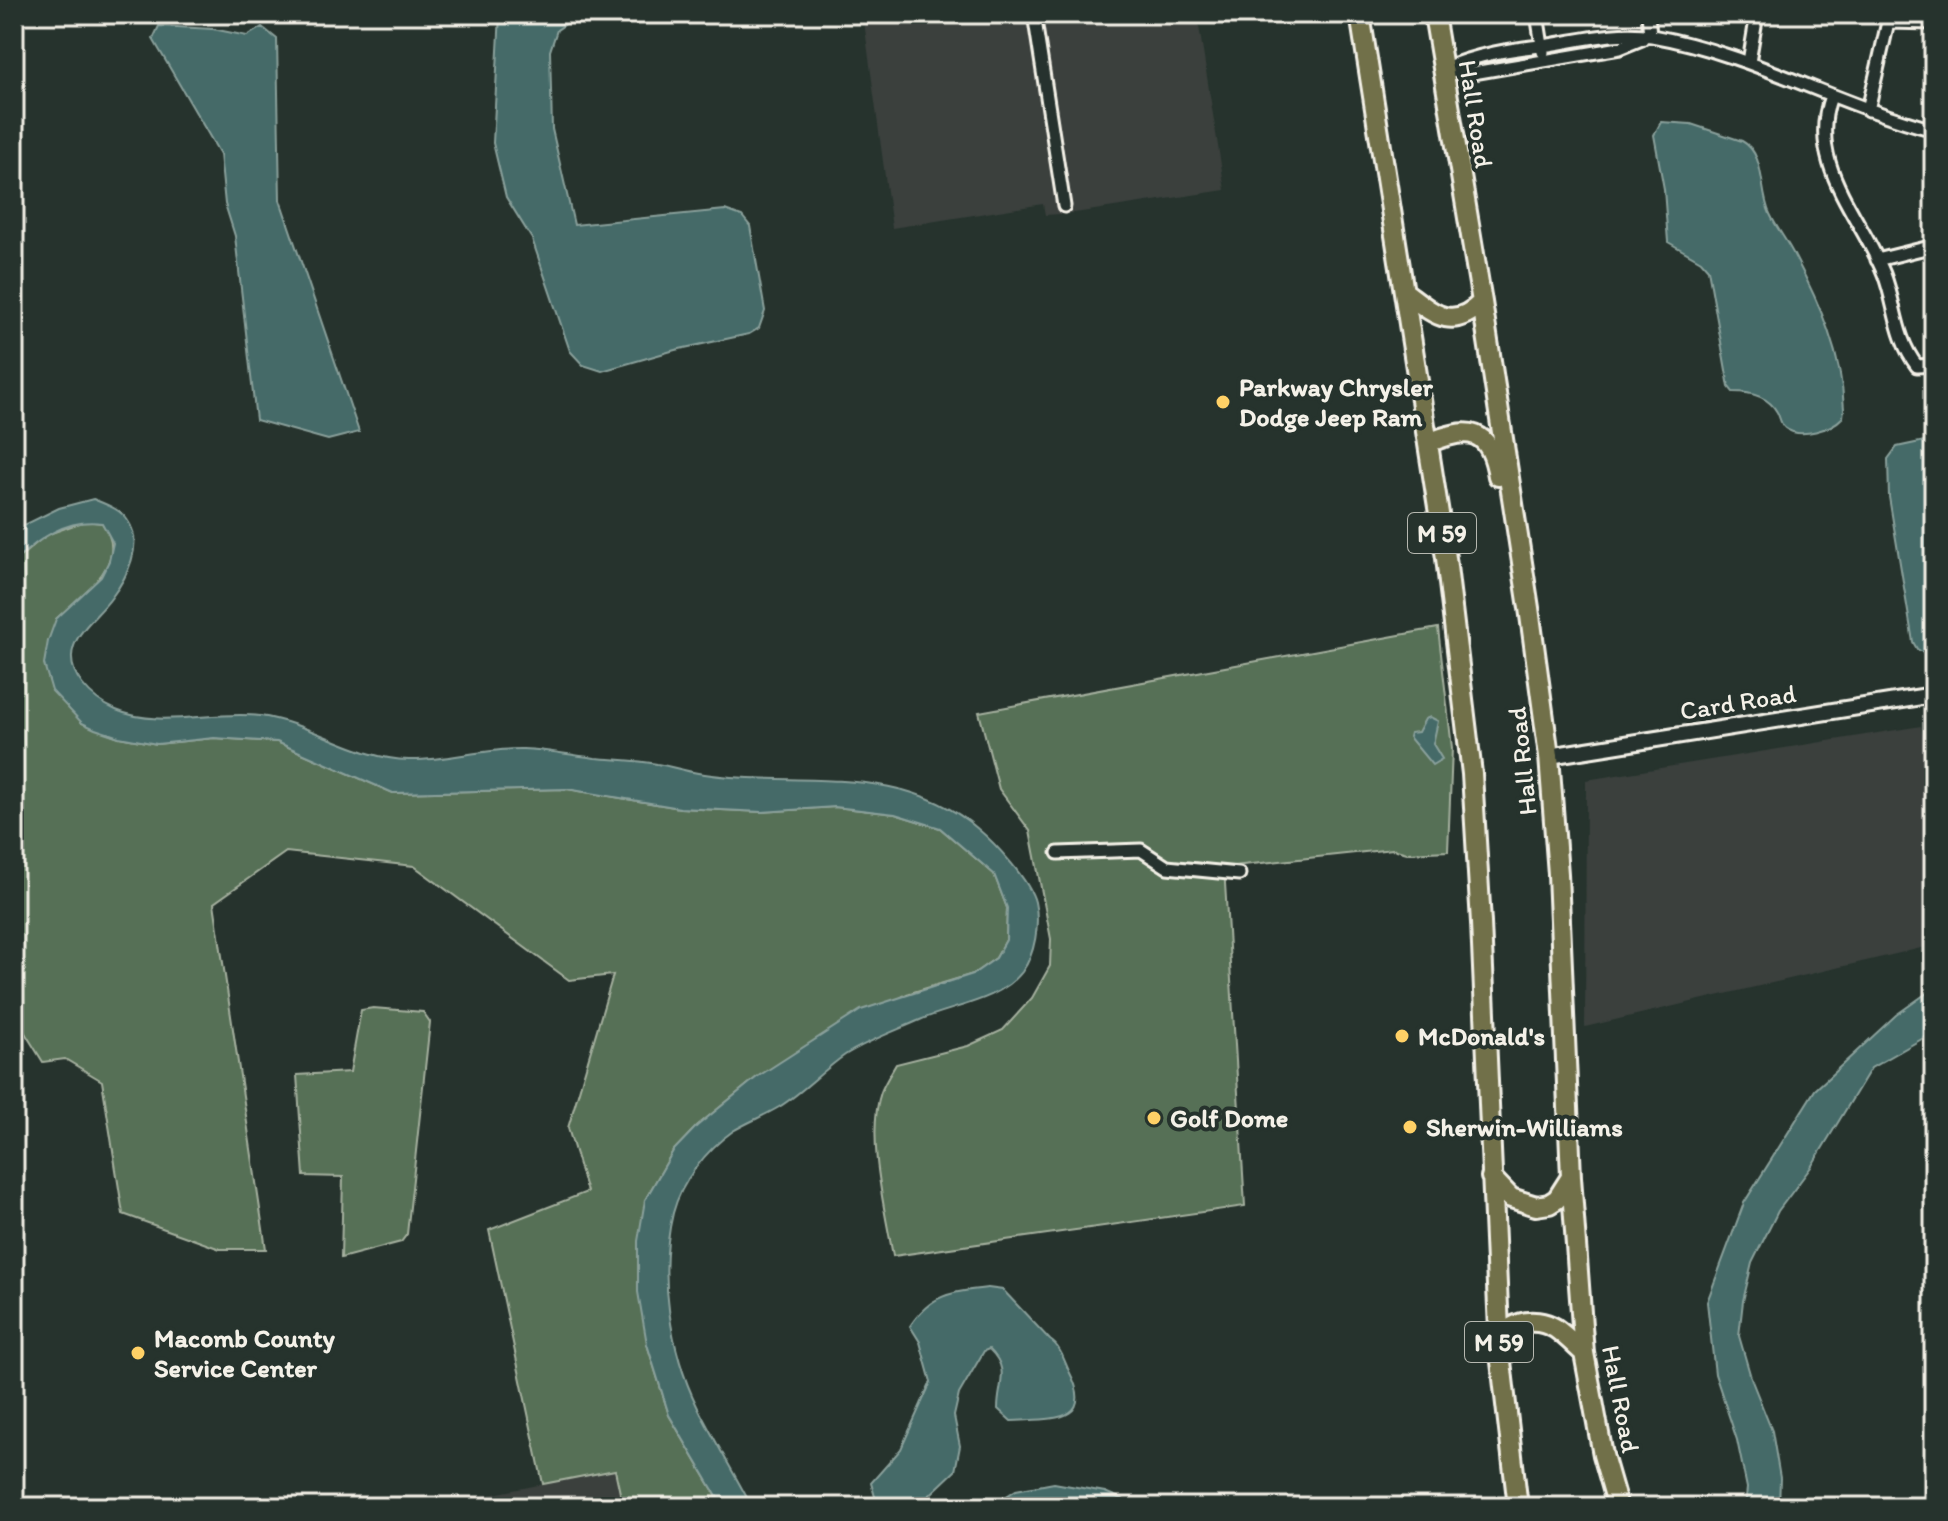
<svg xmlns="http://www.w3.org/2000/svg" width="1948" height="1521" viewBox="0 0 1948 1521" font-family="Itim,sans-serif">
<rect width="100%" height="100%" fill="#26332d"/>
<filter id="ink" filterUnits="userSpaceOnUse"><feTurbulence type="fractalNoise" baseFrequency=".0125" numOctaves="2"/><feDisplacementMap in="SourceGraphic" scale="16" xChannelSelector="R" yChannelSelector="G"/><feConvolveMatrix kernelMatrix="1 2 1 2 8 2 1 2 1" color-interpolation-filters="sRGB"/></filter>
<g filter="url(#ink)">
<!-- built -->
<path fill="#3a403d" d="M863,14H1197L1225,190L1075,213L1045,215L1043,204L892,228Z
M1921,726L1934,800V945L1585,1027L1586,780Z
M616,1470L623,1507H426Z"/>
<!-- green -->
<path fill="#567056" stroke="#a5b09f" stroke-width="2" d="M85,521L102,523C132,562 83,594 56,619L82,723L119,737L157,744L214,738L277,742L393,793L567,789L680,808L762,812L835,807L895,814L940,828L994,874L1007,908L1006,940L996,958L973,974L907,994L757,1077L697,1126L673,1151L645,1200L647,1344L669,1415L723,1507H623L615,1470L543,1484L489,1230L587,1192L568,1128L613,975L569,980L414,866L286,852L214,903L266,1249H220L123,1214L102,1081L65,1059L43,1062L14,1015V562L46,535Z
M1438,628L1452,748L1448,851L1407,853L1393,849L1224,867L1245,1206L893,1256C885,1210 866,1135 881,1092C885,1082 891,1073 896,1064L968,1046L1003,1030L1032,998L1050,966L1051,939L1030,831L999,789L979,712Z
M373,1008L423,1012L430,1022L407,1234L401,1242L341,1258L343,1177L304,1176L297,1075L350,1072L361,1010Z"/>
<!-- water -->
<path fill="#446a68" stroke="#8aa09b" stroke-width="2" d="M500,14H580L557,30L550,51L552,129L574,225L725,210L742,216L750,226L765,311L759,328L749,334L675,350L602,371L583,365L570,351L532,239L506,197L493,143Z
M159,26L213,29L247,36L262,27L277,39L280,200L359,432L328,440L256,420L235,236L225,204L220,154L153,39Z
M1661,122L1691,124L1742,141C1766,154 1759,191 1770,214C1777,229 1788,242 1795,257C1820,304 1842,355 1844,409L1843,417C1832,429 1800,440 1785,428C1780,424 1780,417 1777,412C1768,396 1749,392 1733,392L1729,387L1708,269L1701,261L1668,242L1664,189L1654,135Z
M1934,439V657H1931L1917,649L1913,642L1889,497L1888,459L1897,447Z
M93,499C105,504 121,509 128,521C144,544 127,577 112,597C101,613 80,628 74,646C64,674 93,700 116,710C160,729 213,710 260,716C312,723 356,759 409,760C447,761 485,748 523,749C547,750 571,755 595,758C616,760 637,760 657,764C671,766 684,771 698,773C792,789 899,760 978,829C995,843 1030,881 1035,902C1040,924 1035,954 1022,972C1000,1001 951,1006 920,1020C895,1031 867,1041 845,1055C822,1071 803,1092 779,1107C764,1116 748,1122 733,1131C706,1150 681,1182 673,1213C658,1274 670,1351 697,1406C714,1440 734,1473 752,1507H723L669,1415L647,1344L638,1292V1241L645,1200L673,1151L697,1126L757,1077L861,1010L973,974L996,958L1006,940L1007,908L994,874L940,828L895,814L835,807L762,812L680,808L567,789L393,793L277,742L214,738L157,744L119,737L95,729L82,723L52,691L44,664L48,641L56,619L101,577L109,561L113,543L102,523C67,518 39,538 14,562V530L59,508Z
M1430,717L1438,721L1433,744L1442,759L1432,765L1409,737L1410,733L1418,732L1425,719Z
M1934,988V1032L1871,1068L1811,1167L1778,1211L1752,1263L1743,1301L1739,1336L1752,1381L1772,1431L1780,1478L1779,1507H1745L1747,1488L1737,1440L1715,1374L1707,1302L1744,1203L1815,1090L1896,1015Z
M988,1288L1003,1290L1050,1340C1060,1346 1064,1360 1069,1371C1098,1426 1046,1418 1011,1421L998,1409C998,1384 1011,1370 989,1349L984,1351L959,1394L954,1416L960,1446L955,1471L917,1507H878L871,1483L901,1449L931,1382L920,1342L910,1326C931,1294 951,1292 988,1288Z
M1054,1483L1105,1492L1140,1507H990L1016,1490Z"/>
<g fill="none" stroke-linecap="round" stroke-linejoin="round">
<defs>
<path id="minor" d="M1034,14L1064,206
M1537,14L1543,52
M1648,14L1650,35
M1888,22L1934,23
M1749,62L1757,14
M1443,69C1477,54 1512,49 1549,45C1581,40 1619,30 1652,36C1750,53 1837,105 1934,130
M1444,69L1473,73L1620,48L1642,39
M1831,96C1806,164 1860,214 1884,274C1896,305 1895,338 1917,366L1934,365
M1868,110L1888,22L1887,14
M1877,260L1934,246
M1058,853L1141,850L1167,867L1239,874"/>
<path id="tertiary" d="M1549,756L1934,695"/>
<path id="trunk" d="M1360,14L1446,558L1472,774L1481,923L1500,1353L1518,1507
M1434,14L1482,302L1529,608L1549,756L1558,874L1571,1177L1584,1353L1603,1455L1618,1507
M1406,293C1434,314 1452,332 1482,302
M1428,443C1469,426 1490,428 1498,476
M1491,1177L1511,1198L1536,1206L1549,1204L1557,1199L1571,1177
M1500,1348C1503,1321 1534,1316 1555,1328C1565,1335 1575,1345 1584,1353"/>
</defs>
<!-- minor casing -->
<use href="#minor" stroke="#f4f1e8" stroke-width="17"/>
<!-- tertiary casing -->
<use href="#tertiary" stroke="#f4f1e8" stroke-width="20"/>
<!-- trunk casing -->
<use href="#trunk" stroke="#f4f1e8" stroke-width="24"/>
<!-- minor -->
<use href="#minor" stroke="#26332d" stroke-width="11"/>
<!-- tertiary -->
<use href="#tertiary" stroke="#26332d" stroke-width="14"/>
<!-- trunk -->
<use href="#trunk" stroke="#71704a" stroke-width="18"/>
</g>
</g>
<!-- markers -->
<g fill="#ffd166" stroke="#26332d" stroke-width="3">
<circle cx="1223" cy="402" r="8"/>
<circle cx="1402" cy="1036" r="8"/>
<circle cx="1154" cy="1118" r="8"/>
<circle cx="1410" cy="1127" r="8"/>
<circle cx="138" cy="1353" r="8"/>
</g>
<g text-anchor="middle" dominant-baseline="central" stroke-width="8" stroke-linejoin="round" paint-order="stroke">
<!-- shield labels -->
<g fill="#26332d" stroke="#b6b8b0" stroke-width="2">
<rect x="1408" y="513" width="68" height="40" rx="6"/>
<rect x="1465" y="1322" width="68" height="40" rx="6"/>
</g>
<g font-size="24" font-weight="bold" fill="#f4f1e8">
<text x="1442" y="533">M 59</text>
<text x="1499" y="1342">M 59</text>
</g>
<!-- street labels -->
<g font-size="26" fill="#f4f1e8" stroke="#26332d">
<text transform="translate(1476 114) rotate(81)">Hall Road</text>
<text transform="translate(1738 702) rotate(-9)">Card Road</text>
<text transform="translate(1522 761) rotate(-96)">Hall Road</text>
<text transform="translate(1621 1399) rotate(79)">Hall Road</text>
</g>
<!-- poi labels -->
<g font-size="26" font-weight="bold" fill="#f4f1e8" stroke="#26332d" text-anchor="start">
<text x="1239" y="387">Parkway Chrysler<tspan x="1239" dy="30">Dodge Jeep Ram</tspan></text>
<text x="1418" y="1036">McDonald's</text>
<text x="1170" y="1118">Golf Dome</text>
<text x="1426" y="1127">Sherwin-Williams</text>
<text x="154" y="1338">Macomb County<tspan x="154" dy="30">Service Center</tspan></text>
</g>
</g>
<!-- margin -->
<rect width="1948" height="1521" fill="none" stroke="#26332d" stroke-width="48"/>
<rect x="24" y="24" width="1900" height="1473" fill="none" stroke="#f4f1e8" stroke-width="3" filter="url(#ink)"/>
</svg>
